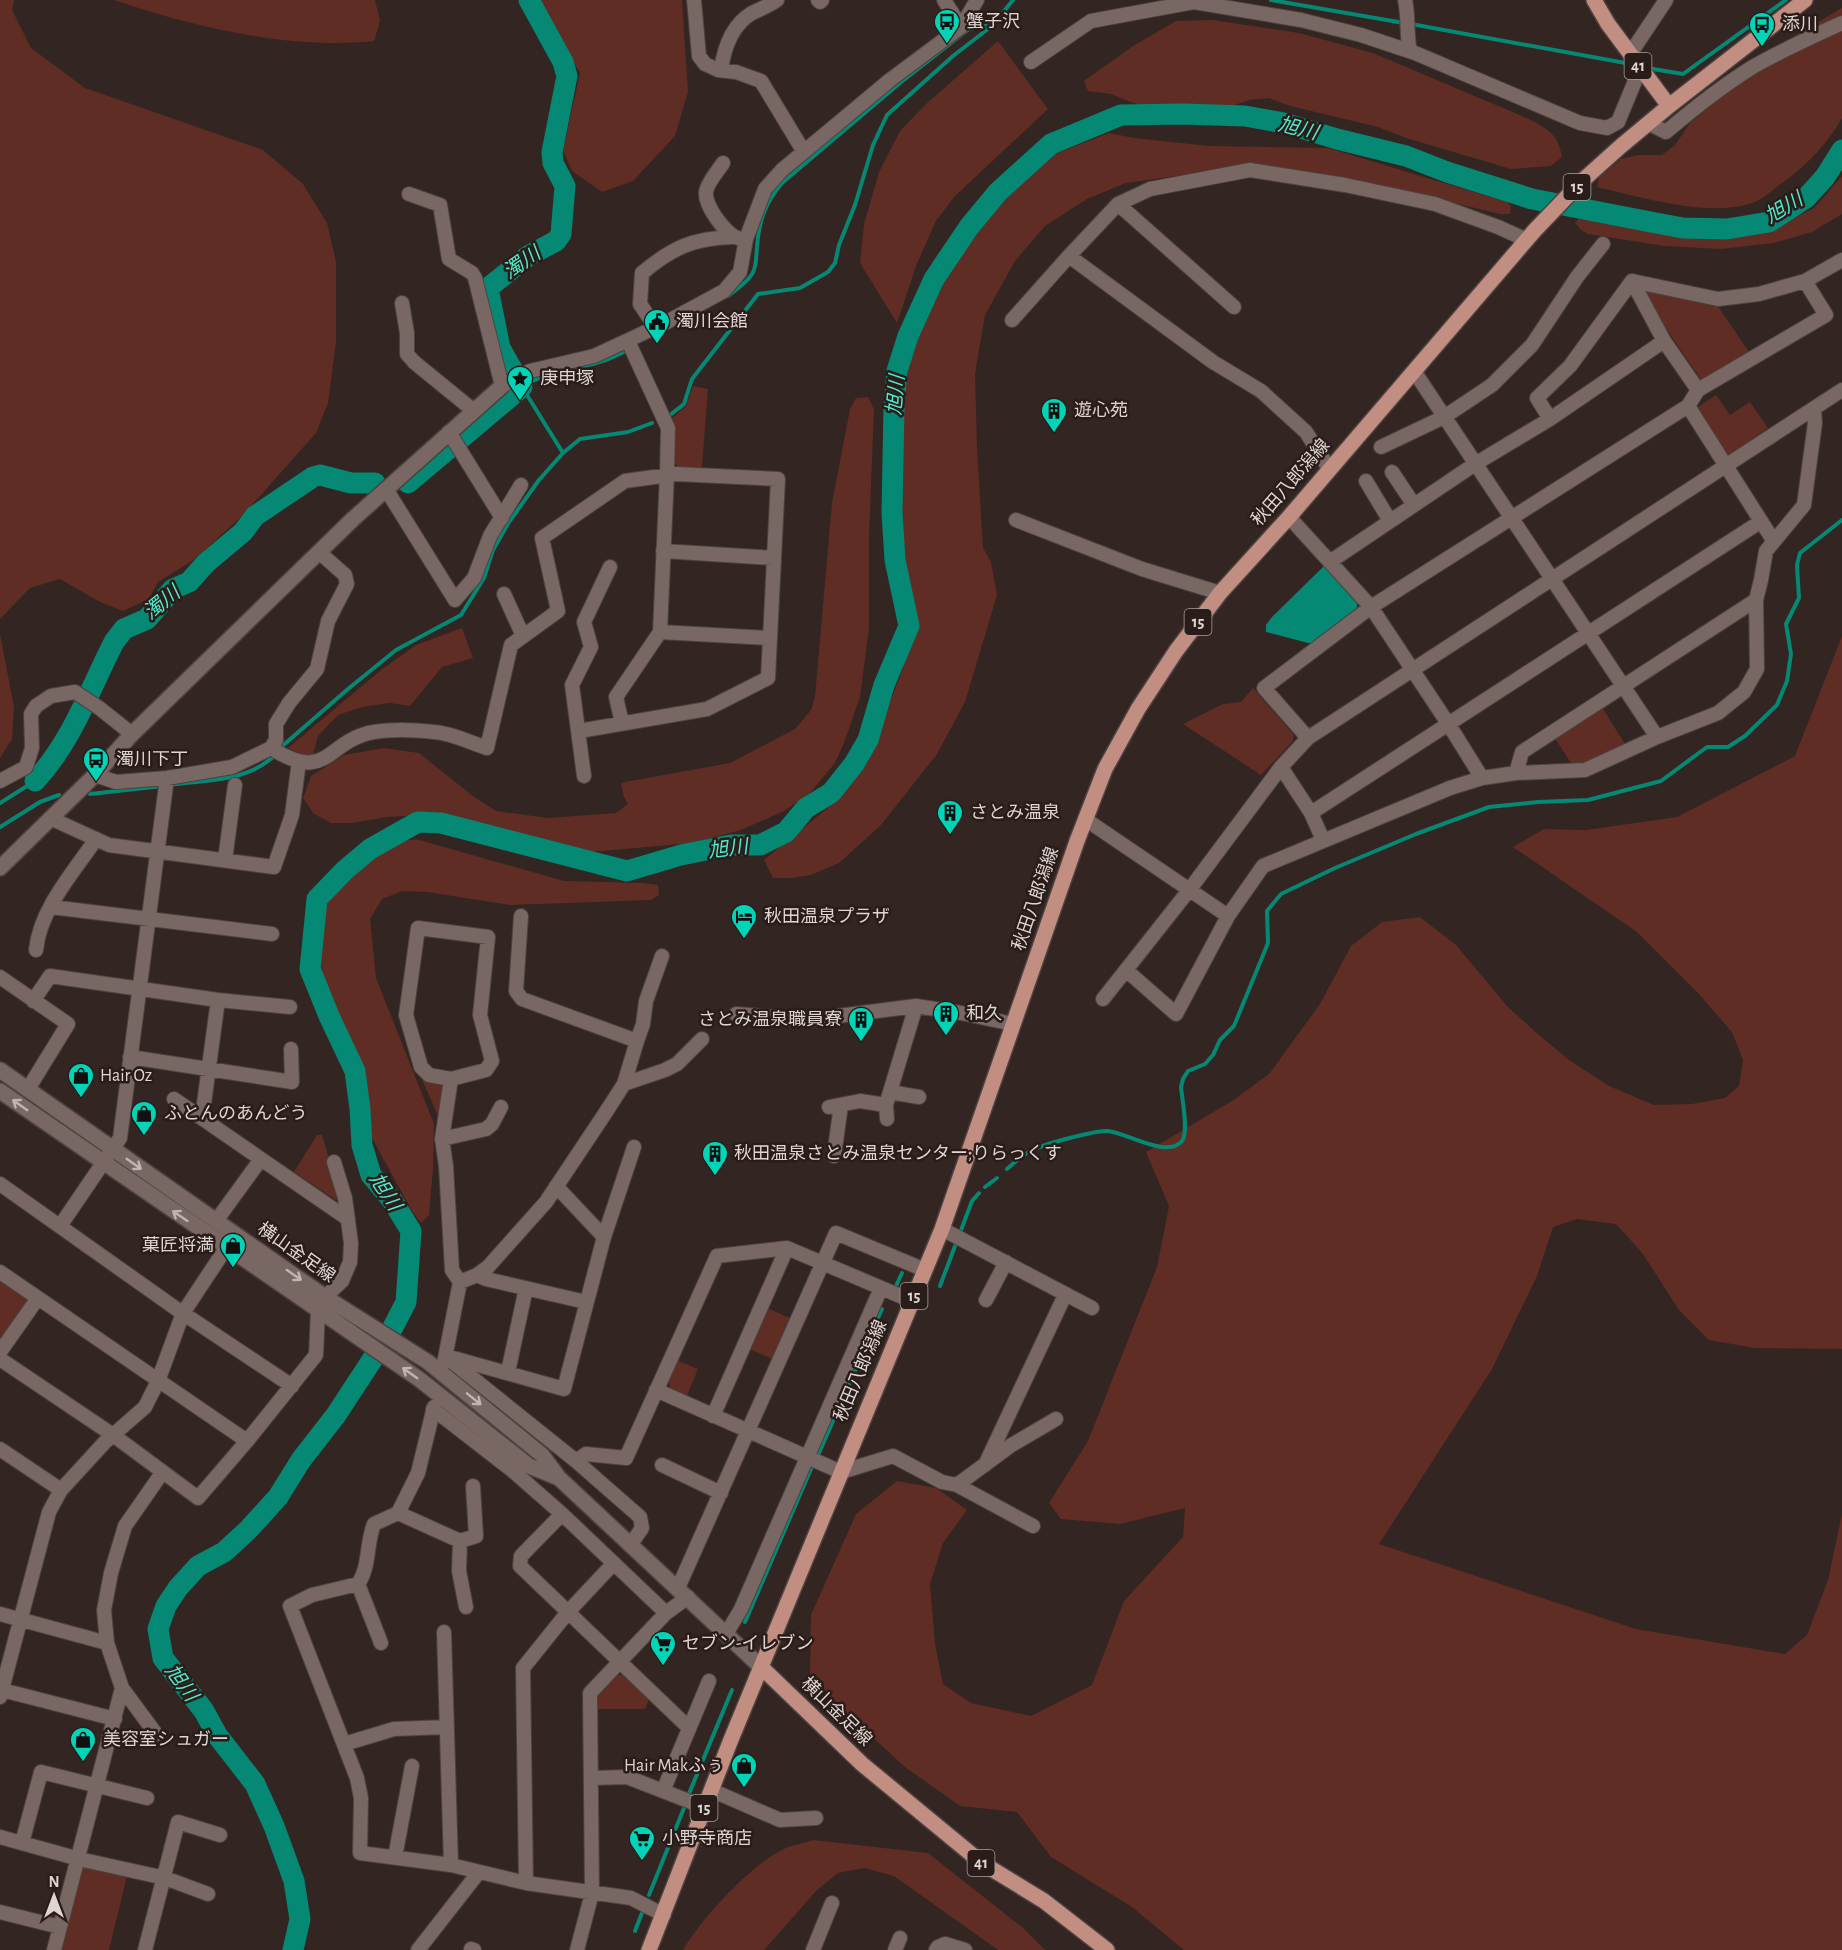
<svg xmlns="http://www.w3.org/2000/svg" width="1842" height="1950" viewBox="0 0 1842 1950" font-family="'Alegreya Sans','Noto Sans JP',sans-serif">
<rect width="100%" height="100%" fill="#332522"/>
<!-- green -->
<path fill="#5f2d23" d="M0,0H14L12,10L31,48L85,88L263,150L303,184L327,223L336,262V342L328,403L316,433L243,515L195,559L158,582L149,599L123,611L98,601L60,579L30,588L0,619Z
M114,0H375L380,21L374,41C291,50 193,27 114,0Z
M538,0H682L688,92L675,136L633,181L602,192L572,171L563,150L580,73Z
M1842,8V118C1828,143 1809,163 1786,180C1776,187 1764,199 1752,203C1710,218 1640,197 1597,187L1599,178L1621,159L1638,155H1662L1675,145L1690,123L1789,39Z
M1213,20L1299,33L1373,53L1529,119C1548,130 1558,133 1562,157L1551,166L1511,169L1406,138L1378,127L1290,106L1269,98L1249,100L1223,109H1167L1133,103L1111,94L1088,91L1084,81L1133,46L1176,21Z
M998,41L1048,109L955,196L936,221L916,266L897,323L860,263L864,224L879,172L900,131L926,104Z
M1109,133L1134,138L1210,146L1328,148L1507,202L1511,206L1510,214H1500L1375,184L1299,170L1248,166L1126,183L1087,199L1045,226L1015,261L985,315L975,374L977,447L983,548L991,562L997,595L965,702L937,754L881,825L839,863L811,875L792,878H773L764,860L836,801L850,784L875,740L902,671L913,631L901,536L900,397L903,366L937,286L961,253L1012,191L1055,154Z
M1842,176V214L1812,232L1774,243L1721,249L1664,246L1588,234L1581,230L1575,223L1579,218L1672,232L1729,234L1771,229L1814,208Z
M1650,288L1715,302L1751,355L1704,384L1644,296L1646,291Z
M693,386L708,389L702,466L700,468H679L674,462V425L672,418L686,406Z
M1716,395L1730,415L1750,402L1768,428L1727,456L1695,409Z
M868,397L874,409L869,536V628L860,697L844,743L835,763L810,793L784,811L741,830L693,843L590,852L556,846L440,814L387,817L352,823H331L314,814L303,798L311,776L344,755L384,748L419,753L474,797L496,811L548,818L616,813L628,804L624,797L621,784L625,782L730,763L795,729L811,710L815,697L832,503L850,409L856,398Z
M462,628L473,658L442,667L410,706L390,703L362,707L338,715L318,736L313,755H304L288,748L381,670L416,645Z
M0,634L14,707L12,739L0,758Z
M1842,636V1349L1755,1348L1709,1340L1679,1310L1643,1254L1616,1224L1577,1219L1553,1227L1537,1276L1492,1369L1379,1544L1636,1629L1785,1654L1807,1635L1828,1580L1842,1514V1950H1184L1132,1907L1051,1857L1017,1812L960,1806L905,1767L810,1680L811,1615L856,1514L897,1481L936,1488L967,1510L943,1543L930,1584L935,1644L943,1684L971,1703L1031,1716L1092,1685L1124,1601L1183,1537L1185,1508L1120,1524L1061,1519L1049,1503L1088,1441L1157,1267L1169,1206L1146,1152L1232,1101L1269,1074L1320,1004L1351,946L1382,922L1420,917L1456,945L1508,1007L1539,1035L1569,1060L1609,1086L1654,1105L1692,1104L1725,1098L1739,1086L1743,1060L1732,1032L1698,993L1637,932L1513,847L1544,829L1586,830L1677,817L1795,756Z
M1253,688L1294,735L1292,742L1261,775L1183,724L1223,704L1241,702Z
M1601,706L1627,747L1586,765L1573,766L1554,737Z
M416,839L564,881L643,883L658,885L659,895L651,900L510,905L427,892L402,891L382,899L370,919L376,978L434,1124L433,1168L429,1215L421,1223L412,1211L373,1140L366,1122L364,1075L319,972V928L326,903L342,884L368,861L393,843Z
M422,1080L440,1082L446,1090L440,1120Z
M317,1135H322L340,1196L336,1200L294,1172Z
M0,1279L28,1298L29,1302L0,1344Z
M767,1308L792,1319L775,1360L749,1349Z
M676,1360L698,1369L686,1398L671,1391L668,1379Z
M616,1675H625L649,1699L645,1709H597V1695Z
M813,1840L928,1853L1023,1928L1045,1950H998L894,1876L864,1868L838,1873L817,1890L764,1950H683C702,1918 752,1863 786,1848C795,1844 805,1843 813,1840Z
M87,1866L127,1876L109,1950H62L81,1872Z"/>
<!-- water -->
<path fill="#058874" d="M1325,565L1357,601V612L1312,644L1266,632V625L1272,617Z"/>
<g fill="none" stroke-linecap="round" stroke-linejoin="round">
<!-- stream -->
<path stroke="#058874" stroke-width="4" d="M1271,0L1404,23
M1411,24L1631,64
M1647,68L1683,74L1786,0
M728,296C736,289 747,283 752,274C757,267 756,255 757,247C759,221 765,203 782,183L900,83L969,29L992,25
M670,415L684,404L692,379L758,294L800,288L828,272L835,263L839,245L855,205L873,145L887,115L953,56L993,25L1013,0
M563,453L522,387C543,372 574,370 599,362C608,360 617,355 626,351
M280,748L348,689L396,650L461,615L484,578L493,550L509,522L539,480L563,453L580,439L628,432L652,423
M170,785C207,779 247,783 276,754
M90,794L163,786
M0,803L35,781
M0,827L40,802L59,795
M1007,1169C1014,1163 1021,1156 1029,1152C1039,1145 1096,1130 1108,1131C1127,1133 1167,1159 1182,1141C1189,1132 1182,1099 1181,1087L1183,1079L1188,1071L1205,1064L1213,1055L1220,1040L1234,1026L1268,943L1267,911L1281,894L1335,868L1416,834L1489,807L1538,802L1588,800L1661,781L1707,747H1728L1745,736L1777,705L1787,681L1791,654L1786,624L1799,598L1797,565L1800,553L1842,520
M985,1187L997,1178
M940,1286L972,1201L979,1193
M895,1288L902,1273
M819,1453L882,1309
M745,1622L811,1469
M688,1796L732,1690
M649,1895L684,1808
M635,1931L642,1913"/>
<!-- river -->
<path stroke="#058874" stroke-width="21" d="M408,483L522,387L500,348L488,288L528,256L556,241L561,234L565,186L553,163L552,152L567,76L563,62L529,0
M35,781C71,743 90,689 114,642L124,629L147,619L173,589L189,582L206,563L243,532L255,516L313,477L320,475L351,483H375
M293,1950L300,1919L294,1881L274,1826L255,1784L217,1735L204,1711L163,1658L158,1629L166,1606L178,1588L198,1566L224,1552L248,1530L278,1497L301,1460L336,1415L391,1331L406,1302L411,1231L392,1200L371,1175L362,1145L360,1109L355,1071L329,1016L310,969L317,899L345,870L370,849L418,822L441,823L627,871L681,855L731,845H760L786,832L806,808L831,793L854,764L868,740L884,685L909,626L895,560L892,513L894,406L897,371L908,336L934,279L969,227L998,192L1051,144L1121,115L1183,114L1245,116L1284,123L1337,139L1406,156L1447,172L1532,199L1656,223L1683,228L1727,229L1769,222L1806,198L1825,177L1842,150"/>
<defs>
<path id="minor" d="M694,0L699,56L705,64L718,70L736,72L761,81L804,152
M818,0L820,2L822,0
M944,0L961,27
M1405,0C1409,18 1406,34 1410,51
M1630,54L1666,0
M1031,62L1091,21L1194,2L1301,20L1361,35L1415,53L1580,123L1607,128L1618,122L1640,69
M721,70C724,48 732,25 752,13C760,9 769,6 777,0
M1648,123L1666,132C1693,109 1721,87 1751,68C1780,51 1811,37 1842,23
M723,163C718,171 707,183 706,192C704,205 726,235 738,238
M409,194L440,205L449,259L472,273L475,278L502,386L530,371L594,356L665,323L724,291L740,272L746,239L765,189L782,170L890,80L961,27L977,0
M1118,204L1234,307
M1069,256L1118,204L1150,189L1250,170L1345,185L1435,204L1498,227L1527,240
M1632,281L1664,341L1698,390
M402,303L407,333V354L414,362L474,411
M1012,320L1069,256L1213,362L1261,391L1306,432L1330,470
M656,328L640,304L642,273C672,248 693,238 733,237
M1414,371L1657,737
M1688,406L1773,540
M1550,419L1537,398L1570,366L1632,281L1718,299L1759,294L1805,281L1842,260
M449,432L502,518
M1381,447L1444,417L1492,385L1532,345L1577,277L1603,244
M1392,472L1414,505
M1366,481L1390,521
M386,489L455,600L474,578L490,536L521,485
M1289,517L1371,607L1449,725L1482,778
M1016,520L1142,569L1220,593
M663,551L774,558
M1331,561L1475,464L1550,419L1664,341
M504,594L523,636
M660,632L769,638
M622,723L616,697L660,632L667,474L668,428L628,341
M1308,738L1264,688L1371,607L1688,406L1698,390L1826,315L1805,281
M271,748C329,785 326,740 374,732C392,729 416,730 434,732C452,733 471,743 487,748L511,645L558,611L542,538L625,481L676,474L778,479L768,678L707,709L579,731
M1281,767L1311,813L1323,840
M1516,773L1522,752L1756,600
M95,775L116,782L167,778L232,767L271,748L276,740V724L289,703L317,669L328,621L347,584L345,575L319,552
M584,776L572,685L591,647L584,622L610,567
M0,781L26,767L32,748L31,714L36,706L51,696L75,692L98,707L132,734
M1311,813L1760,522
M50,818L109,845L274,867L292,815L299,761
M1085,819L1228,916
M225,860L235,785
M51,907L272,934
M36,950C40,909 73,873 96,839
M1126,970L1176,1014L1228,916L1263,866L1450,788L1482,778L1516,773L1585,770L1657,737L1718,713L1744,692L1757,669L1756,600L1761,580L1766,551L1804,505L1815,423L1814,409
M0,977L68,1024L28,1089
M1103,999L1190,889L1281,767L1308,738L1842,390
M33,1001L50,976L218,1000L290,1007
M736,1014L807,1020L916,1006L961,1013L1013,1024
M637,1041L643,1024L646,1001L662,956
M130,1057L292,1082L291,1049
M624,1084L665,1070L677,1064L702,1039
M890,1092L919,1097
M174,1099L348,1219
M829,1107L860,1101L886,1105
M202,1118L218,1000
M887,1119L886,1105L916,1006
M442,1139L486,1129L492,1124L501,1107
M834,1156L841,1105
M0,1184L178,1310L292,1386
M556,1186L604,1237
M216,1221L261,1159
M60,1226L120,1138L167,778
M942,1229L1092,1308
M0,1272L247,1441
M477,1275L486,1279L586,1302
M460,1282L477,1275L488,1267L546,1202L604,1115L624,1084L637,1041L522,999L516,991L521,916
M986,1300L1006,1262
M0,1352L38,1298
M446,1356L564,1389L604,1237L634,1147
M0,1359L113,1435L198,1498L247,1441L316,1355L318,1310L325,1297L342,1281L350,1262L351,1243L345,1198L334,1162
M450,1360L576,1461L640,1517L642,1528L631,1544
M444,1363L460,1282L452,1270L446,1166L442,1139L451,1079L486,1070L492,1061L480,1015L488,937L418,928L406,1015L421,1067L429,1075L451,1079
M508,1372L526,1288
M656,1390L841,1472L893,1456L942,1482L957,1485L1033,1526
M434,1407L418,1473L398,1513L374,1524C366,1544 370,1567 358,1584L312,1595L290,1606L357,1778L361,1798L360,1853L451,1865L526,1883L631,1898L664,1915
M433,1409L513,1471L562,1514L666,1613
M713,1416L787,1248
M0,1449L61,1490
M576,1461L586,1454L626,1458L717,1256L787,1248L912,1301
M662,1465L721,1493
M985,1465L1065,1295
M957,1485L1010,1446L1056,1419
M398,1513L460,1541L476,1536L473,1486
M562,1514L521,1556L520,1566L688,1727
M460,1541L459,1571L466,1607
M358,1584L381,1643
M678,1588L836,1233L925,1270
M0,1614L107,1643
M444,1632L451,1865
M726,1634L741,1609L881,1288
M2,1690L115,1719
M0,1697L49,1512L61,1490L105,1442L145,1407L158,1381L183,1313L226,1248
M156,1734L122,1688L107,1643L104,1610L111,1573L125,1526L162,1473
M344,1744L394,1729L447,1727
M592,1778L627,1777L704,1807
M711,1790L780,1820L816,1818
M663,1791L709,1681
M0,1837L79,1859L165,1878L208,1894
M22,1843L41,1772L147,1798
M395,1857L412,1766
M526,1883L523,1668L568,1612L614,1563
M0,1912L60,1927
M471,1949L474,1950
M54,1950L122,1688
M145,1950L178,1822L220,1835
M418,1950L479,1872
M577,1950L592,1893L590,1693L666,1613L688,1597
M813,1950L832,1903
M895,1950L900,1938
M936,1950L938,1947L945,1944L965,1950"/>
<path id="tertiary" d="M0,868L95,775L132,734L353,519L502,386
M0,1070L325,1297L428,1362L542,1455L559,1478L529,1466L419,1379L0,1091
M559,1478L761,1667"/>
<path id="primary" d="M1594,0L1608,24L1669,106
M761,1667L862,1764L982,1863L1044,1901L1107,1950
M649,1950L730,1742L942,1229L1077,841L1105,769L1138,709L1176,651L1220,593L1289,517L1535,230L1582,181L1621,146L1669,106L1805,0"/>
</defs>
<!-- minor casing -->
<use href="#minor" stroke="#4d423f" stroke-width="16"/>
<!-- tertiary casing -->
<use href="#tertiary" stroke="#4d423f" stroke-width="18"/>
<!-- primary casing -->
<use href="#primary" stroke="#4d423f" stroke-width="18"/>
<!-- minor -->
<use href="#minor" stroke="#786763" stroke-width="14"/>
<!-- tertiary -->
<use href="#tertiary" stroke="#786763" stroke-width="15"/>
<!-- primary -->
<use href="#primary" stroke="#c28e82" stroke-width="15"/>
</g>
<!-- one-way arrows -->
<defs><path id="oneway-shaft" d="M-6 0H5M1.5-3L5.5 0L1.5 3" fill="none" stroke-width="1.6" stroke-linecap="round" stroke-linejoin="round" transform="scale(1.5)"/></defs>
<g stroke="#c0b5b2">
<use href="#oneway-shaft" transform="translate(20 1105) rotate(-145)"/>
<use href="#oneway-shaft" transform="translate(134 1164) rotate(35)"/>
<use href="#oneway-shaft" transform="translate(180 1216) rotate(-146)"/>
<use href="#oneway-shaft" transform="translate(294 1275) rotate(35)"/>
<use href="#oneway-shaft" transform="translate(410 1373) rotate(-145)"/>
<use href="#oneway-shaft" transform="translate(474 1399) rotate(39)"/>
</g>
<!-- icons -->
<defs>
<symbol id="bus-pin" viewBox="-11 -11 22 30"><path d="M0 17L-7.5 6A9.5 9.5 0 1 1 7.5 6Z" fill="#00d5b7" stroke="#291c19"/><path d="M-5-6H5V4H4V6H2V4H-2V6H-4V4H-5ZM-3.5-4V0h7V-4ZM-3.5 1.2v1.5H-2V1.2ZM2 1.2v1.5H3.5V1.2Z" fill="#111"/></symbol>
<symbol id="civic-pin" viewBox="-11 -11 22 30"><path d="M0 17L-7.5 6A9.5 9.5 0 1 1 7.5 6Z" fill="#00d5b7" stroke="#291c19"/><path d="M-.6-6.5H3V-4.5H.6V-3L4-1V1h2V6H-6V1h2V-1L-.6-3ZM-1.2 2.5V6h2.4V2.5Z" fill="#111"/></symbol>
<symbol id="sight-pin" viewBox="-11 -11 22 30"><path d="M0 17L-7.5 6A9.5 9.5 0 1 1 7.5 6Z" fill="#00d5b7" stroke="#291c19"/><path d="M0-6L1.8-2.2L6-1.7L2.9 1.2L3.7 5.4L0 3.3L-3.7 5.4L-2.9 1.2L-6-1.7L-1.8-2.2Z" fill="#111"/></symbol>
<symbol id="building-pin" viewBox="-11 -11 22 30"><path d="M0 17L-7.5 6A9.5 9.5 0 1 1 7.5 6Z" fill="#00d5b7" stroke="#291c19"/><path d="M-4-6H4V6H1V3H-1V6H-4ZM-2.5-4.3h1.7v1.8h-1.7ZM.8-4.3h1.7v1.8H.8ZM-2.5-1h1.7V.8h-1.7ZM.8-1h1.7V.8H.8Z" fill="#111"/></symbol>
<symbol id="hotel-pin" viewBox="-11 -11 22 30"><path d="M0 17L-7.5 6A9.5 9.5 0 1 1 7.5 6Z" fill="#00d5b7" stroke="#291c19"/><path d="M-6-4.5h1.5V1H6V5H4.5V3h-9V5H-6ZM-4 0a1.8 1.8 0 1 1 3.6 0ZM.5 0V-2.5h3Q6-2.5 6 0Z" fill="#111"/></symbol>
<symbol id="shop-pin" viewBox="-11 -11 22 30"><path d="M0 17L-7.5 6A9.5 9.5 0 1 1 7.5 6Z" fill="#00d5b7" stroke="#291c19"/><path d="M-5-2.5h2.3a2.7 3.5 0 0 1 5.4 0H5L5.5 6h-11ZM-1.5-2.5h3a1.5 2.3 0 0 0-3 0Z" fill="#111"/></symbol>
<symbol id="supermarket-pin" viewBox="-11 -11 22 30"><path d="M0 17L-7.5 6A9.5 9.5 0 1 1 7.5 6Z" fill="#00d5b7" stroke="#291c19"/><path d="M-6-5.5h2.5l.6 2H6L4.5 2H-2.5L-4.4-4H-6ZM-1.5 3.2a1.3 1.3 0 1 0 .1 0ZM3 3.2a1.3 1.3 0 1 0 .1 0Z" fill="#111"/></symbol>
</defs>
<g fill-rule="evenodd">
<use href="#bus-pin" x="932" y="7" width="30" height="40"/>
<use href="#bus-pin" x="1747" y="10" width="30" height="40"/>
<use href="#civic-pin" x="642" y="307" width="30" height="40"/>
<use href="#sight-pin" x="505" y="364" width="30" height="40"/>
<use href="#building-pin" x="1039" y="396" width="30" height="40"/>
<use href="#bus-pin" x="81" y="745" width="30" height="40"/>
<use href="#building-pin" x="935" y="798" width="30" height="40"/>
<use href="#hotel-pin" x="729" y="902" width="30" height="40"/>
<use href="#building-pin" x="931" y="999" width="30" height="40"/>
<use href="#building-pin" x="846" y="1005" width="30" height="40"/>
<use href="#shop-pin" x="66" y="1061" width="30" height="40"/>
<use href="#shop-pin" x="129" y="1099" width="30" height="40"/>
<use href="#building-pin" x="700" y="1139" width="30" height="40"/>
<use href="#shop-pin" x="218" y="1231" width="30" height="40"/>
<use href="#supermarket-pin" x="648" y="1629" width="30" height="40"/>
<use href="#shop-pin" x="68" y="1725" width="30" height="40"/>
<use href="#shop-pin" x="729" y="1751" width="30" height="40"/>
<use href="#supermarket-pin" x="627" y="1824" width="30" height="40"/>
</g>
<g text-anchor="middle" dominant-baseline="central" stroke-width="5" stroke-linejoin="round" paint-order="stroke">
<!-- shield labels -->
<g fill="#291c19" stroke="#a89e9c" stroke-width="1.5">
<rect x="1624.5" y="53" width="27" height="26" rx="4.5"/>
<rect x="1563.5" y="174" width="27" height="26" rx="4.5"/>
<rect x="1184.5" y="609" width="27" height="26" rx="4.5"/>
<rect x="900.5" y="1283" width="27" height="26" rx="4.5"/>
<rect x="690.5" y="1795" width="27" height="26" rx="4.5"/>
<rect x="967.5" y="1850" width="27" height="26" rx="4.5"/>
</g>
<g font-size="16" font-weight="bold" fill="#dfd6d4">
<text x="1638" y="66">41</text>
<text x="1577" y="187">15</text>
<text x="1198" y="622">15</text>
<text x="914" y="1296">15</text>
<text x="704" y="1808">15</text>
<text x="981" y="1863">41</text>
</g>
<!-- poi labels -->
<g font-size="18" fill="#dfd6d4" stroke="#291c19" text-anchor="start">
<text x="966" y="22">蟹子沢</text>
<text x="1782" y="25">添川</text>
<text x="676" y="322">濁川会館</text>
<text x="540" y="379">庚申塚</text>
<text x="1074" y="411">遊心苑</text>
<text x="116" y="760">濁川下丁</text>
<text x="970" y="813">さとみ温泉</text>
<text x="764" y="917">秋田温泉プラザ</text>
<text x="966" y="1014">和久</text>
<text x="842" y="1020" text-anchor="end">さとみ温泉職員寮</text>
<text x="100" y="1076">Hair Oz</text>
<text x="164" y="1114">ふとんのあんどう</text>
<text x="734" y="1154">秋田温泉さとみ温泉センター;りらっくす</text>
<text x="214" y="1246" text-anchor="end">菓匠将満</text>
<text x="682" y="1644">セブン-イレブン</text>
<text x="103" y="1740">美容室シュガー</text>
<text x="724" y="1766" text-anchor="end">Hair Makふぅ</text>
<text x="662" y="1839">小野寺商店</text>
</g>
<!-- street labels -->
<g font-size="18" fill="#dfd6d4" stroke="#291c19">
<text transform="translate(1291 483) rotate(-49)">秋田八郎潟線</text>
<text transform="translate(1036 899) rotate(-71)">秋田八郎潟線</text>
<text transform="translate(296 1253) rotate(35)">横山金足線</text>
<text transform="translate(861 1371) rotate(-67)">秋田八郎潟線</text>
<text transform="translate(836 1712) rotate(44)">横山金足線</text>
</g>
<!-- water labels -->
<g font-size="20" font-style="italic" fill="#52e8cb" stroke="#291c19">
<text transform="translate(1298 129) rotate(14)">旭川</text>
<text transform="translate(1784 208) rotate(-31)">旭川</text>
<text transform="translate(522 263) rotate(-35)">濁川</text>
<text transform="translate(896 395) rotate(-85)">旭川</text>
<text transform="translate(162 603) rotate(-39)">濁川</text>
<text transform="translate(728 849) rotate(-7)">旭川</text>
<text transform="translate(385 1192) rotate(57)">旭川</text>
<text transform="translate(181 1683) rotate(54)">旭川</text>
</g>
</g>
<!-- north arrow -->
<g transform="translate(54 1896)" stroke="#291c19" stroke-width="4.5" paint-order="stroke">
<path d="M0-4.5L10 22L0 15L-10 22Z" fill="#dfd6d4"/>
<text y="-9" font-size="16" font-weight="bold" text-anchor="middle" fill="#dfd6d4">N</text>
</g>
</svg>
